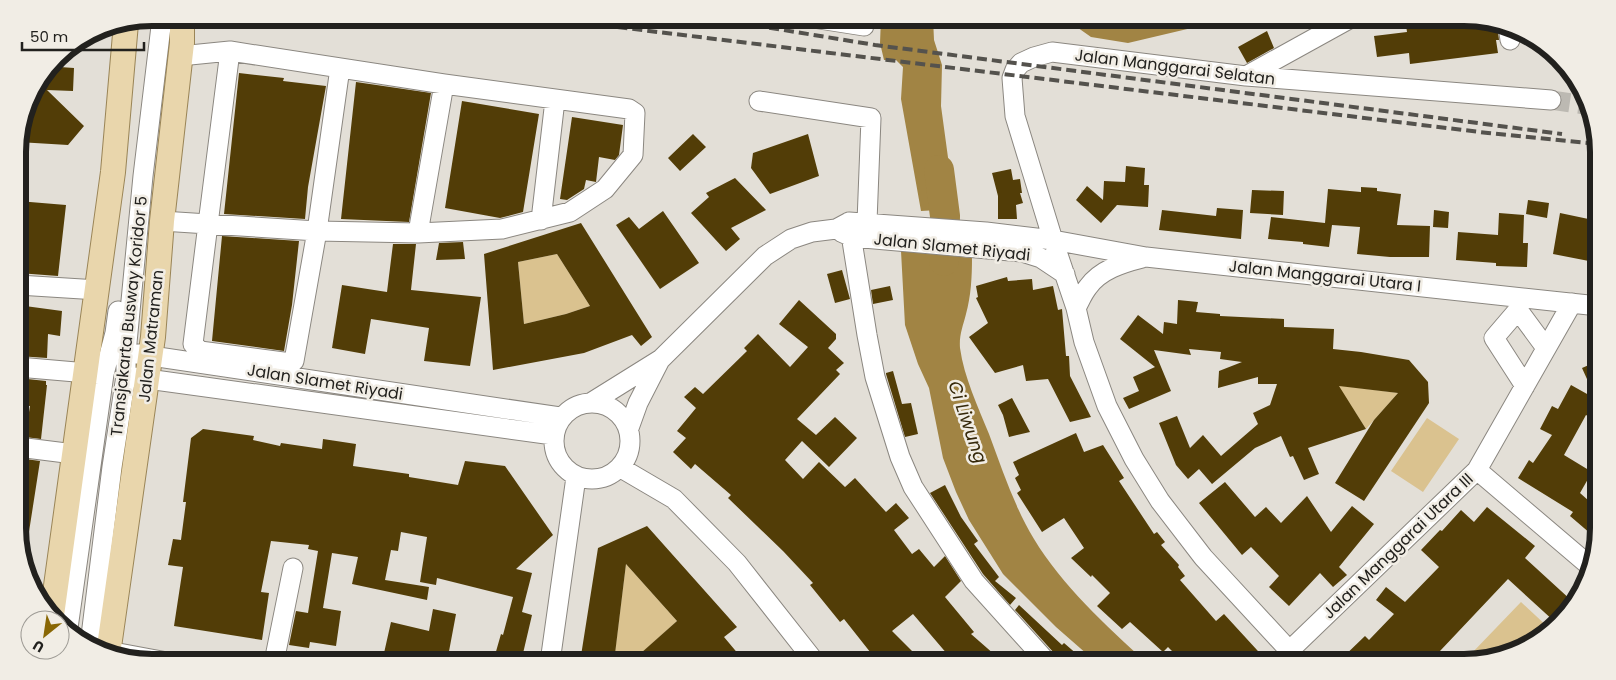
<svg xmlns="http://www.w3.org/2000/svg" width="1616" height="680" viewBox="0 0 1616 680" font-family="Poppins,sans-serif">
<rect width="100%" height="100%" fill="#e3dfd7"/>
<!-- green -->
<path fill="#dac28f" d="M557,254L590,306L566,314L524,324L518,262Z
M1313,382L1398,393L1366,429L1348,401L1322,408Z
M1427,418L1459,439L1423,492L1391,471Z
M626,564L677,621L638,656L615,652Z
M1521,602L1550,629L1546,635L1476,661L1470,655Z"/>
<!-- water -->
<path fill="#a18444" d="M881,18H933L934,40L942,65L941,106L955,209L921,211L901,99L903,67L896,60H884L880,43Z
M1064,18H1234L1128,43L1091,37Z
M901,251L972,258C972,277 971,296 966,314C963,326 959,335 960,348C964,377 978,407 989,434C1002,469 1014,506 1034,539C1061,584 1107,627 1146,662H1096L1056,627L1003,574L969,520L956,492L943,458L929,388L918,364L905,325Z"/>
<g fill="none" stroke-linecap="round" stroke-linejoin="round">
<!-- stream -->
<path stroke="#a18444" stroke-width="5" d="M93,33H107"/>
<!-- river -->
<path stroke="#a18444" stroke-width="30" d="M939,170L945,216L944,261"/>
</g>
<!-- building -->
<path fill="#523d07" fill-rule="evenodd" d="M1405,18H1441V23L1472,19L1497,24L1499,40H1496L1498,53L1410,64L1409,53L1377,57L1374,36L1407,32Z
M1267,31L1274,48L1247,63L1238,47Z
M60,55V67L74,68L73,91L47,90L84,126L68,145L18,142L31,92Z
M239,73L284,78L283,81L326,86L308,187L305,219L224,214Z
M356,82L431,93L409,222L341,219Z
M462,101L539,114L523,212L500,218L445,208Z
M572,117L623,125L619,155L615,160L599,157L596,182L586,180L584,189L567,200L560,199Z
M693,134L706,147L680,171L668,158Z
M808,134L819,176L770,194L751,168L753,153Z
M1126,166L1145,168L1144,185H1149L1148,207L1117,205L1101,223L1076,200L1087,186L1103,200L1104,181L1125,182Z
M1011,169L1013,180L1020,179L1022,193H1020L1023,203L1016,205L1017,219H998V196L992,173Z
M735,178L766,210L731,228L740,239L726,251L691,213L709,197L706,193Z
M1361,187L1377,188V191L1401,194L1397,225L1430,226L1429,257H1390L1357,254L1360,227L1332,225L1329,247L1303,244V242L1268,239L1271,217L1325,223L1328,189L1361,192Z
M1252,190L1284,191L1283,215L1250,213Z
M1528,200L1549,203L1547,218L1526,214Z
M18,201L66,205L58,276L18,273Z
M1217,208L1243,210L1241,239L1159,230L1162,210L1216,216Z
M1434,210L1449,212L1448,228L1433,227Z
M663,211L699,263L660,289L616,225L629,217L639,229Z
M1499,213L1524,215L1523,243H1528L1527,267L1496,266V263L1456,260L1458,232L1498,235Z
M1560,213L1598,221V241L1594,262L1553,254Z
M581,223L652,337L641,346L632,335L584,353L493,370L484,254ZM557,254L590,306L566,314L524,324L518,262Z
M222,236L299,241L292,305L284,351L212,341Z
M463,242L465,259L436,260L439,243Z
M393,244H416L411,290L481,297L470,366L424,361L429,328L371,319L365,354L332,348L342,285L387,292Z
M842,270L850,299L835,303L827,274Z
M1007,277L1008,281L1032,279L1033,290L1053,286L1058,310L1062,309L1066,356H1069L1070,376L1091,417L1070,422L1048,379L1026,381L1023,365L995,373L969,337L988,323L976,298L978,297L976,286Z
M890,286L893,300L873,304L871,290Z
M799,300L836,334V339L828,348L844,363L836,370L840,374L797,419L816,435L835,417L857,438L829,467L802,441L785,460L803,479L819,462L845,487L855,478L886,512L896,503L909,518L894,530L912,554L919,549L934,567L945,556L961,581L945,597L974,632L971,634L1003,662H954L913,614L892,631L923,662H878L844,619L840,622L810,585L813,583L783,551L728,498L731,495L695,464L691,469L673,452L686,438L677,431L696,408L684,397L695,387L703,394L747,351L744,348L758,334L790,367L808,347L779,324Z
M1178,300L1198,302L1196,312L1220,314V316L1284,319V327L1334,329L1333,349L1361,352L1409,360L1428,382L1429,403L1364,501L1335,483L1374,420L1398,393L1339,386L1366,429L1308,448L1319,474L1304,480L1293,456L1290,457L1281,436L1255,448L1212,484L1199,469L1188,479L1176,465L1159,423L1177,416L1190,448L1203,435L1221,456L1258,424L1253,413L1270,405L1277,384H1258V377L1218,388L1219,371L1242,362L1220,359L1221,352L1189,349L1191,355L1154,350L1171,391L1129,409L1123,398L1139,391L1133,377L1155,367L1120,339L1138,315L1163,334L1164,322L1177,324Z
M25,306L62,311L60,336L48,334L47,358L18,356V331H23Z
M1598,361V422L1586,415L1564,455L1592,472L1580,493L1598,509V526L1591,534L1570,516L1573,512L1518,478L1529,460L1533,463L1552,435L1540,429L1552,406L1558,409L1571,385L1596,399L1582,368Z
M893,371L902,404L911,403L918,434L905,437L886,374V373Z
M18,378L46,381V385H47L41,439L25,437L30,406L18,405Z
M1012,398L1030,432L1009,437L1003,415L998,405Z
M203,429L254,436L253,440L280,446L281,443L322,449L323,439L356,444L353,466L409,474V477L458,485L465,461L505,466L553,535L516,569L532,573L522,612L532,615L521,662H493L501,634L503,635L513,597L437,578L436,585L420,582L427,537L401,532L398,551L391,550L385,580L429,587L427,600L352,584L358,557L332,553L323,608L341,611L336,646L310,642L309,648L289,645L296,611L308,613L318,551L308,549L309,545L271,541L261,592L269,593L262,640L174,626L183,567L168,565L173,539L181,540L186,502H183L191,438Z
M1076,433L1084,452L1103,445L1124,478L1119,481L1154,534L1157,532L1165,542L1161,545L1179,565L1178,567L1185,576L1180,580L1216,621L1224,614L1268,662H1230L1222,653L1213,662H1198L1192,657L1187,662H1183L1168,647L1163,652L1130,622L1122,629L1097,606L1110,593L1092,575L1091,577L1071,558L1084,548L1064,518L1042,532L1017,493L1021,490L1015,478L1019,475L1013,462Z
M18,458L40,461L26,551H21L19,546Z
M1225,482L1255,517L1266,507L1281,523L1307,496L1331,532L1352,506L1374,524L1339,567L1347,575L1333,587L1320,573L1289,606L1269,587L1279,576L1251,547L1242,555L1199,503Z
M945,485L961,517L978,541L974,544L999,577L995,581L1016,598L1010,605L983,574L930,493Z
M1487,507L1535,546L1525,558L1572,601L1555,622L1508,579L1440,651L1452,662H1338L1365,636L1369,640L1394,614L1376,600L1386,587L1405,602L1439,567L1421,550L1440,530L1442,531L1461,510L1474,522Z
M647,526L737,627L724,637L745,662H659L654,656L632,661L677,621L626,564L614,662H580L598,548Z
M1019,605L1062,645L1064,643L1086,662H1058L1055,654L1015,610Z
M433,609L456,614L447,662H382L391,622L429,631Z"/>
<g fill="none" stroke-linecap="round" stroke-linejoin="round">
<!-- minor-tunnel -->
<path stroke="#bcb9b2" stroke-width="19" stroke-dasharray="19 9" stroke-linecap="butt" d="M1551,100L1585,105"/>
<defs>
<path id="minor" d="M813,18L864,26
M1508,26L1510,40
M180,56L230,51L444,84L629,109L635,113L633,155L605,189L570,212L502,229L418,233L317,231L340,68
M1246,76L1351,18
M759,101L871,118L867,222
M541,220L555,100
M162,221L208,224L230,51
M849,222L867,335L875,377L900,457L913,487L974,581L1047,662
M208,224L317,231L294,361L291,363L200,351L193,344Z
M841,232L852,237L1022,252L1041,258L1065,274
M418,233L444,84
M18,285L98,290
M1520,299L1518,310L1546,348
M1076,308C1080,301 1083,293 1088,287C1100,270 1122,263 1142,258
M1518,310L1494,338L1525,386
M138,354L560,417
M18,367L99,374
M133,377L553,435
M592,402L661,359L765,256L791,239L812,232L836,229L849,222L986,232L1053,240L1146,257L1598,306
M554 441a38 38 0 1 1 76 0a38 38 0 1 1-76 0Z
M629,428L638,403L660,360
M18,447L74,454
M621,468L674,499L737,563L815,662
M1477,470L1591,567
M68,628L104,374L115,333L118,311
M90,644L112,467L126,376V353L143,176L162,18
M108,651L167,662
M1289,651L1477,470L1572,303
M274,662L293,568
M550,662L576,477
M1300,662L1203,557L1160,501L1134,459L1107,406L1084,342L1076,308L1053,240L1015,116L1012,78L1015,70L1021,63L1034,57L1052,52L1246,76L1551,100"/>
<path id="major" d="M52,615L113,172L126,23
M108,654L153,337L162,221L182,43V18"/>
</defs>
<!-- minor casing -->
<use href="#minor" stroke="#8b8780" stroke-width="21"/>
<!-- major casing -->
<use href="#major" stroke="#9a8557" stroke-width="26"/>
<!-- minor -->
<use href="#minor" stroke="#fff" stroke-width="19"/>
<!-- major -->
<use href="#major" stroke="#e9d6ac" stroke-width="24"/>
<!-- rail -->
<path stroke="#54524d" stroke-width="4" stroke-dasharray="10 5" stroke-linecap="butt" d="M543,18L1488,133L1597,144
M710,18L875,45L1562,134"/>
</g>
<g text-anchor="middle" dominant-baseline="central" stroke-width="5" stroke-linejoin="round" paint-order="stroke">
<!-- street labels -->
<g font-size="16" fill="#22211e" stroke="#f1ede5">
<text transform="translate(1175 67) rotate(7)">Jalan Manggarai Selatan</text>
<text transform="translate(952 247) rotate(6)">Jalan Slamet Riyadi</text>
<text transform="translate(1325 276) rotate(6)">Jalan Manggarai Utara I</text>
<text transform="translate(129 316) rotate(-84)">Transjakarta Busway Koridor 5</text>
<text transform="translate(151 336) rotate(-84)">Jalan Matraman</text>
<text transform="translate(325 382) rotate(9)">Jalan Slamet Riyadi</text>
<text transform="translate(1398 546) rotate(-44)">Jalan Manggarai Utara III</text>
</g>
<!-- water labels -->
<g font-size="18" font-style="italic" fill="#35280a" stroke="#f1ede5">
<text transform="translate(968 422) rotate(71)">Ci Liwung</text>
</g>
</g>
<!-- crop -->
<path d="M0 0H1616V680H0ZM152 26H1464A126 126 0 0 1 1590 152V528A126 126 0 0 1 1464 654H152A126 126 0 0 1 26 528V152A126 126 0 0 1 152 26Z" fill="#f1ede5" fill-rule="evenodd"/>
<path fill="none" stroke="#22211e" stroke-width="6" d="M152 26H1464A126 126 0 0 1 1590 152V528A126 126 0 0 1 1464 654H152A126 126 0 0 1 26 528V152A126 126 0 0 1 152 26Z"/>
<!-- north arrow -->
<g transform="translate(45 635) rotate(210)"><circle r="24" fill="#f1ede5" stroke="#9e9b95"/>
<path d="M0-4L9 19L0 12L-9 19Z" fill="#896705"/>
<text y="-8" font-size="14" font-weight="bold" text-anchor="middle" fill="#22211e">U</text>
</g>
<!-- scale -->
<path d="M22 42v8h122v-8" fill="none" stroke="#22211e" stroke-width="2.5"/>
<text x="30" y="42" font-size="15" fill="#22211e" stroke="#f1ede5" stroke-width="4" paint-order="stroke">50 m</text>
</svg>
